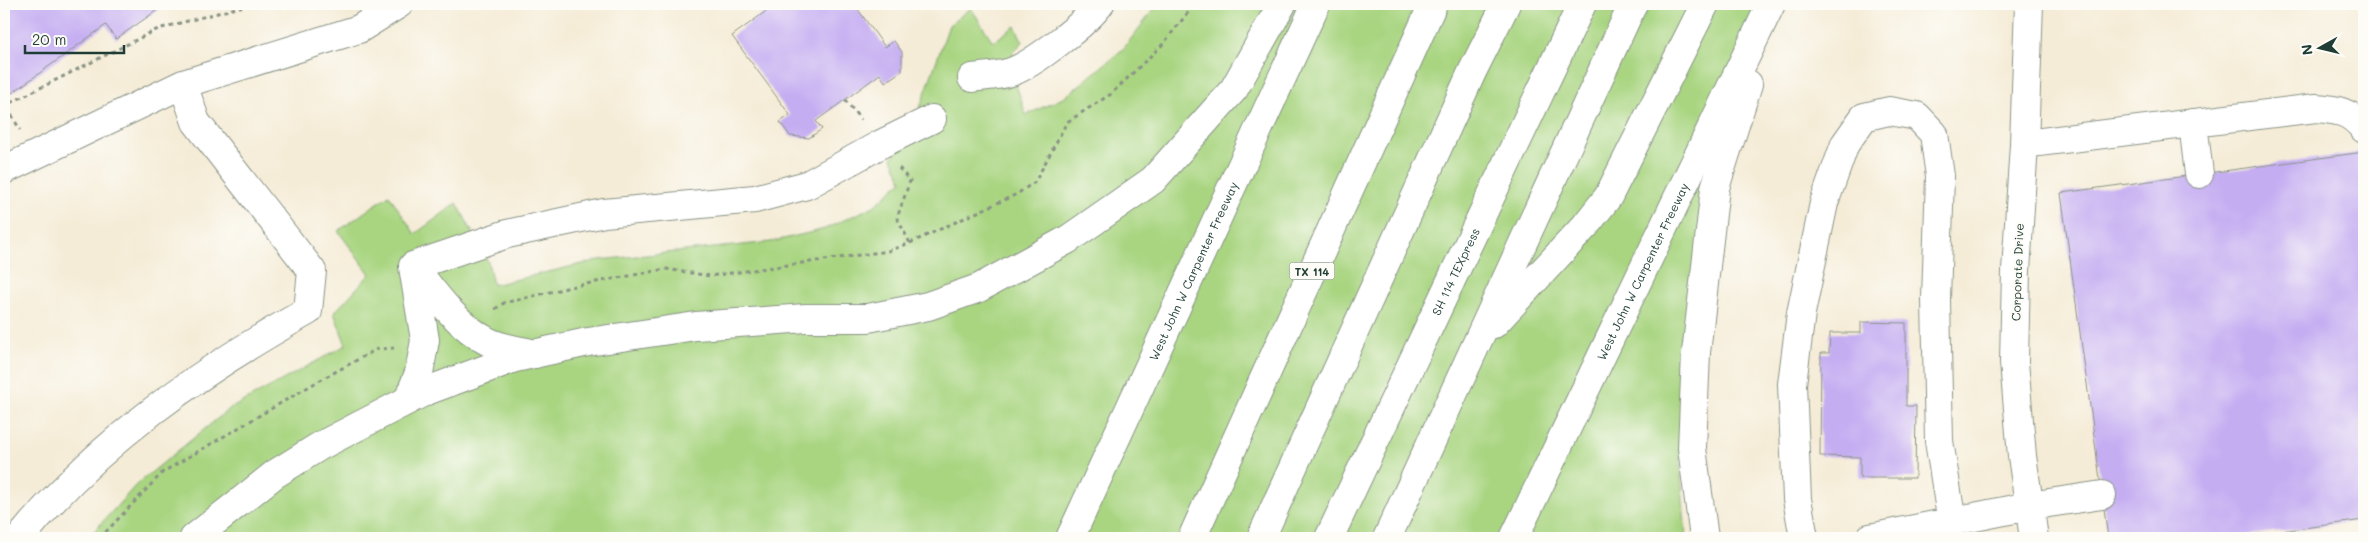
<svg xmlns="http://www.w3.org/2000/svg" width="2368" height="542" viewBox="0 0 2368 542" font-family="Mali,sans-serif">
<rect width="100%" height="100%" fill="#fdfcf7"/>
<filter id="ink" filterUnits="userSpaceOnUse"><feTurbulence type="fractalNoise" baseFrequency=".02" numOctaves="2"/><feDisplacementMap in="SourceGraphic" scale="10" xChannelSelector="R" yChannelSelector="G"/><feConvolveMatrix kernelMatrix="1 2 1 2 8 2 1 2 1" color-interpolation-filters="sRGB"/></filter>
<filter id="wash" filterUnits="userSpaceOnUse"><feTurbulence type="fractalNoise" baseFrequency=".0096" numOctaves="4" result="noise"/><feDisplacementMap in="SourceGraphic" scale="20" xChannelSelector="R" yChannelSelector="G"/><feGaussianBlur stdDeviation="1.12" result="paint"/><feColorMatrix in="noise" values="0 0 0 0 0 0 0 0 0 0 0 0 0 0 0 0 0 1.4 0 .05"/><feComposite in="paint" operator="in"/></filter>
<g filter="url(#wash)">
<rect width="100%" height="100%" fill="#f5ecd7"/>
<!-- grass -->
<path fill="#a9d581" stroke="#64895a" d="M1158,4H1765L1690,291L1680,463L1686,538H88L136,485L228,410L346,345L334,313L370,274L338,231L389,195L415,234L457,203L488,262L493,285L599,260L771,242L825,229L874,206L902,181L892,158L913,128L949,25L971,8L993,42L1015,26L1023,42L1013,52L1012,72L1026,115L1065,97L1123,49Z"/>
<g id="blocks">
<!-- building -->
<path fill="#c5adf2" d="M4,4H166L116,39L106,25L12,93L4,81Z
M776,4H854L885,47L894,41L902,52V71L885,82L880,74L816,121L822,129L809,138L790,136L780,122L790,115L732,36Z
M2364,152V520L2228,538H2108L2061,193Z
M1861,322L1906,323V406H1916L1915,478H1860V457L1820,456L1821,353H1829L1830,333H1861Z"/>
</g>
</g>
<g filter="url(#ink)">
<use href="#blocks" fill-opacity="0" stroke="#8a9486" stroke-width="1"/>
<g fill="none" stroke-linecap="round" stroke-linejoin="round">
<defs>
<path id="minor" d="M2029,4L2024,144L2016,271L2014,362L2022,456L2034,538
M972,78C985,76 999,76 1011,72C1034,64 1086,23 1100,4
M2193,123L2199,174
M2024,144L2316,108C2338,110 2350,111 2364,129
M4,170L183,84L359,29L399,4
M413,266L507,234L604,213L755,199L807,185L881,144L932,119
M413,266C435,294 457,326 489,342C503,349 521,350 535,354
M408,400L419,373L425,340L413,267
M20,538C100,440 199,372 308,311L312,271L196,122L183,84
M1804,538L1797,499L1792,384L1801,313L1824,203L1845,144L1864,117L1889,111L1917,116L1934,134L1940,176L1936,300L1939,441L1952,523
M1870,538L2029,506L2102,495"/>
<g id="major">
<path d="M194,538L275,474L320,446L424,392L515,358L588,342L696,326L806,318H868L928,306L979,288L1067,240L1153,180L1234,89L1282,4"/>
<path id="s1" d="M1070,538L1316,4"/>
<path id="s2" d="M1514,538L1771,4"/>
<path d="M1704,538L1692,448L1696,353L1715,188L1748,84"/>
</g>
<g id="highway">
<path d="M1494,324L1585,226L1608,197L1705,4"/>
<path d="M1192,538L1433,4"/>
<path d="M1261,538L1472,72L1506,4"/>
<path id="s3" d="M1329,538L1582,4"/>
<path d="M1387,538L1633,4"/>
</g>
</defs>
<!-- minor casing -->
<use href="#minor" stroke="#8a9486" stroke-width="30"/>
<!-- major casing -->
<use href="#major" stroke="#8a9486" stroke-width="30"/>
<!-- highway casing -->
<use href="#highway" stroke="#8a9486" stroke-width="30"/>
<!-- path -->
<path stroke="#8a9486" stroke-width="3" stroke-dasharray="4 4" stroke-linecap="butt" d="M845,100L861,120
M4,101L20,130
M4,106L158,29L251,4
M899,168L910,181L897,218L910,243
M495,309L504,303L575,286L666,269L710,276L888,251L910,243L1017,194L1035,182L1067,122L1111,94L1163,44L1195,4
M100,538L163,472L315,383L377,349L394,348"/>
<!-- minor -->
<use href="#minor" stroke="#fff" stroke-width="28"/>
<!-- major -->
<use href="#major" stroke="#fff" stroke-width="28"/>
<!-- highway -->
<use href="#highway" stroke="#fff" stroke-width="28"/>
</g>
</g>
<g text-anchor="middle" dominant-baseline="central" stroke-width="4.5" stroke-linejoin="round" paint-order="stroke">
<!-- shield labels -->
<rect fill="#fdfcf7" stroke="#62766e" stroke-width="1" x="1289.5" y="262.5" width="45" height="17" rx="4"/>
<g font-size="11" font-weight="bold" fill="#1f3d34">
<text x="1312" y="271">TX 114</text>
</g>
<!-- street labels -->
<g font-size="12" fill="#1f3d34" stroke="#fdfcf7">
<text stroke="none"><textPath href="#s1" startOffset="294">West John W Carpenter Freeway</textPath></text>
<text stroke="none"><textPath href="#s3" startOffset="295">SH 114 TEXpress</textPath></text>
<text stroke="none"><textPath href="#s2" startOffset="296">West John W Carpenter Freeway</textPath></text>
<text transform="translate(2017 272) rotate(-88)">Corporate Drive</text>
</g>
</g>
<!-- margin -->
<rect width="2368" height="542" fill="none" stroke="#fdfcf7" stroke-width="20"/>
<!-- north arrow -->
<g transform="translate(2320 48) rotate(262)" stroke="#fdfcf7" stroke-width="4" paint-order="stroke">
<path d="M0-4L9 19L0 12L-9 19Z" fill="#1f3d34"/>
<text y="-8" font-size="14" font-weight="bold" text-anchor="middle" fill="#1f3d34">N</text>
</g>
<!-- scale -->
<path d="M25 45v8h99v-8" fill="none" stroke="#1f3d34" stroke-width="2.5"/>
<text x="32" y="45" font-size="15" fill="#1f3d34" stroke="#fdfcf7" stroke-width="4" paint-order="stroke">20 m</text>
</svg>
